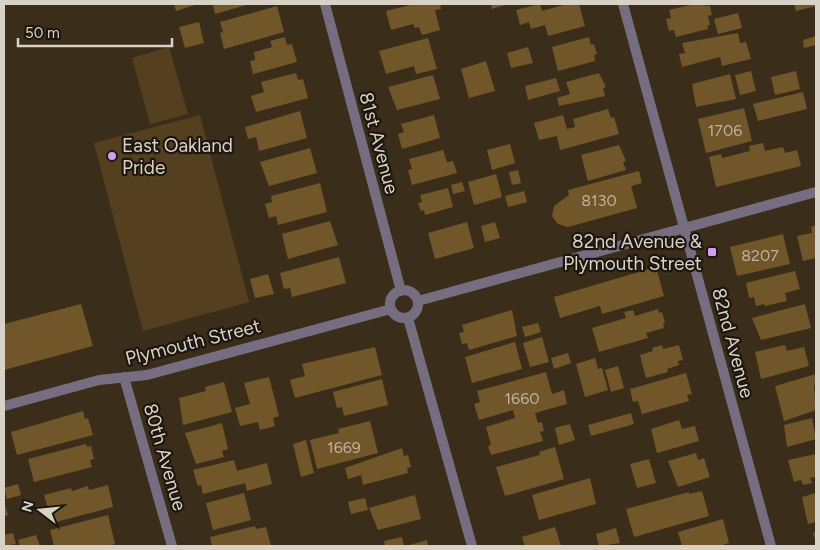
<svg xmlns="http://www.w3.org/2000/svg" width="820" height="550" viewBox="0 0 820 550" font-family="Figtree,sans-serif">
<rect width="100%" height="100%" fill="#3a2e1b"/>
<!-- green -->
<path fill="#54401f" d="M169,47L188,114L150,124L132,58Z
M200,115L249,302L143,331L94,143Z"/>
<!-- building -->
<path fill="#715629" d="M174,4H198L176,11Z
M213,4H250L215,14Z
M414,4H440L441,9L435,10L440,30L422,35L419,27L415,28L413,24L391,30L386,11Z
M491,4H509L492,9Z
M540,4L542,11L567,4H579L585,26L548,36L545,25L531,29L529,22L520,25L516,10Z
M694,4L710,6L712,15L708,16L710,25L707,26L708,29L676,37L674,30L669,31L666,19L671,18L669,10Z
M794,4H816V6L796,11Z
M277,6L284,32L224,49L220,33L223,32L220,22Z
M738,13L742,28L718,34L714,19Z
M199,22L204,43L185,48L179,27Z
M738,33L740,43L746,42L751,59L722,66L720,57L682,67L679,54L685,53L682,43Z
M816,36V45L804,48L803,40Z
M285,37L287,45L292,44L297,62L253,74L250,61L255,60L254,52L272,47L270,41Z
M589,37L591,45L594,44L597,54L594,55L595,61L558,71L552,47Z
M428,38L437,69L416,74L414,66L386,74L379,51Z
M528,47L533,63L511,68L507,53Z
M486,61L495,91L469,98L461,69Z
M751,71L756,91L740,95L735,75Z
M796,71L800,89L775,95L771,77Z
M296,73L298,80L303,79L308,98L256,112L251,96L264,92L261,82Z
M599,73L606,87L603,88L605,96L559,106L557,98L570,94L566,82Z
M730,74L736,99L696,107L692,84Z
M433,75L440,99L397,110L388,87Z
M556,78L560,91L528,100L525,86Z
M803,92L807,109L758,121L753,104Z
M744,108L752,141L706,153L698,119Z
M608,109L611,118L614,117L619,134L560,150L557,136L539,140L534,123L563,115L567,129L575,127L573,119Z
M300,111L307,138L259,151L256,137L248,139L245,127Z
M434,115L440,138L402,149L398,134L404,132L401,124Z
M763,143L765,151L783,147L785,153L797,150L801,166L716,187L709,157L721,154L722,158L750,151L749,146Z
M510,144L515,163L492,170L487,150Z
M619,145L626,161L623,162L626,170L588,181L581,155Z
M310,148L317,173L269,186L260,162Z
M443,150L447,162L453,161L457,173L412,185L408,170L412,169L409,159Z
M518,170L521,183L512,185L509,172Z
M639,171L642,183L631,186L637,208L568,227L558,224L552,216L554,206L569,195L568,190Z
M496,174L502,197L474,205L468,182Z
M462,182L465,191L453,194L451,185Z
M320,183L327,212L278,225L276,216L269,218L265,204L272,202L271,196Z
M448,188L453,207L425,215L424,210L421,211L418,203L422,202L420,195Z
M524,191L527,202L508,207L505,196Z
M330,221L338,245L288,259L282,234Z
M467,222L474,248L435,259L428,233Z
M495,222L500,238L485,242L481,226Z
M816,225V258L803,261L797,236L812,233L811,227Z
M783,234L790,264L737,276L730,247Z
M339,257L346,283L292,297L290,288L284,289L280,273Z
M656,267L664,296L602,314L600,306L560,318L554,297Z
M795,271L800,289L785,293L787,301L765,306L764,304L756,306L754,297L749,298L746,283Z
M268,274L274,294L255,298L250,279Z
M81,304L93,346L4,370V324Z
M805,304L811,328L761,340L752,318Z
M658,309L659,313L662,312L665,323L663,324L664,328L646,333L648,338L599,352L592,328L626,318L624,312L633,310L635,316Z
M512,310L517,336L469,350L467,343L462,344L459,333L464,332L462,325Z
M538,323L541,332L525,337L522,327Z
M542,337L549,362L530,367L523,343Z
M515,342L522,369L472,383L465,357Z
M662,345L663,349L679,345L683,360L678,361L679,365L667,369L668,372L646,378L640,355L653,351L652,348Z
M785,345L787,351L804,347L809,366L761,379L755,352Z
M375,347L382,375L295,398L290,380L305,376L302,364Z
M568,353L571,363L554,369L551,358Z
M595,358L598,369L602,368L608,390L585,397L576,364Z
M618,366L624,388L611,392L605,370Z
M546,372L552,394L564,390L567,404L535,413L538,423L542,422L544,431L540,432L543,441L491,455L488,446L491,445L486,427L515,418L513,410L479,420L474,404L480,402L477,391Z
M686,373L692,394L687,395L689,401L642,414L638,401L633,402L630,389Z
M816,374V385H814L816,410L784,421L775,386Z
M269,377L279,416L273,418L275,426L260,430L258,422L240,426L235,408L250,404L244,383Z
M382,379L388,405L344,416L342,407L337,408L333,392Z
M224,382L232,412L183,425L179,398L206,391L205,387Z
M83,411L85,419L88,418L93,435L17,455L11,432Z
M631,413L634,424L591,436L588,425Z
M812,418L816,439L787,447L784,425Z
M679,420L682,429L695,426L699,441L657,453L651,429Z
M370,421L378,453L317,469L310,440L339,433L338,429Z
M222,423L228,449L222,451L224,457L196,464L185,433Z
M570,424L575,440L559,445L555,428Z
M306,440L314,473L301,477L293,444Z
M86,444L87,447L91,446L94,459L90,460L92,467L34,482L28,459Z
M555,447L564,479L505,496L496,467L540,455L539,452Z
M402,448L404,456L408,455L411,467L407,468L408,473L363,485L361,475L348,479L345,468Z
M696,453L698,460L704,458L710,477L678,487L668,461Z
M816,454V477L810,478L812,483L803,485L801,480L794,482L788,460Z
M649,459L656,483L637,488L630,464Z
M234,460L237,471L267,463L272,484L247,491L245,483L203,494L201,485L198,486L193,470Z
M590,478L596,504L539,520L532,495Z
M18,484L21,495L7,499L4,488Z
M108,485L113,507L52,523L44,495L71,488L72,491L88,486L89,490Z
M702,491L709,516L634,537L626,509L689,492V494Z
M244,493L251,520L213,530L206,503Z
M816,493V522L808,524L802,497Z
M415,495L421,519L378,530L369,508Z
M365,498L368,510L351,514L348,502Z
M4,502L8,515L4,516Z
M108,515L115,544L106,546H54L50,530Z
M723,519L729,543L719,546H682L678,532Z
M255,526L256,529L266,527L271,546H212L210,537Z
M555,527L561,546H525L522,537Z
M616,528L620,543L599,546L596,534Z
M816,532V544L813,533Z
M13,533L16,544L4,546V535Z
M36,535L40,546H20L18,540Z
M402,537L404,546H385L384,541Z
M427,540L428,546H406Z"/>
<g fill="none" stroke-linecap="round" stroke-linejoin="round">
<!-- minor -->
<path stroke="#776d81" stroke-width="10" d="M325,4L401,291
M390 304a14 14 0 1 1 28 0a14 14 0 1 1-28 0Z
M418,301L816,192
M408,318L472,546
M124,377L172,546
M4,406L99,380L147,375L391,309"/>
<!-- tertiary -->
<path stroke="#776d81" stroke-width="10" d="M623,4L771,546"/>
</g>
<!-- markers -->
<g fill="#d29dfd" stroke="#1d170f" stroke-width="2">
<circle cx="112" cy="156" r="5"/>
<rect x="707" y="247" width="10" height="10" rx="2.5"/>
</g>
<g text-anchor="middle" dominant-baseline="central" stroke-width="4.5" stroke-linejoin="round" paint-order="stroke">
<!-- number labels -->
<g font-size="16" fill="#beb29e">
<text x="725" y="130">1706</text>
<text x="599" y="200">8130</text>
<text x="760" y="255">8207</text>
<text x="522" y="398">1660</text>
<text x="344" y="447">1669</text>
</g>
<!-- street labels -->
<g font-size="19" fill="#d8d1c5" stroke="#1d170f">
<text transform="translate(379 143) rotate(75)">81st Avenue</text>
<text transform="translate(193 342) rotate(-14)">Plymouth Street</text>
<text transform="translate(733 343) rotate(75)">82nd Avenue</text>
<text transform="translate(165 457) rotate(74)">80th Avenue</text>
</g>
<!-- poi labels -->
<g font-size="19" fill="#d8d1c5" stroke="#1d170f" text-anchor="start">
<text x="122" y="145">East Oakland<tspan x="122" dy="22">Pride</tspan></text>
<text x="702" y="241" text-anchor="end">82nd Avenue &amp;<tspan x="702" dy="22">Plymouth Street</tspan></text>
</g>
</g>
<!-- border -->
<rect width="820" height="550" fill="none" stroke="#d8d1c5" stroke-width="10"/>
<!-- north arrow -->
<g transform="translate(40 510) rotate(286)" stroke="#1d170f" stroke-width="4" paint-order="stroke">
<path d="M0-4L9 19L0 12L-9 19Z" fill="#d8d1c5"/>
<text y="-8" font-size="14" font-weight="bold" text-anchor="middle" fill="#d8d1c5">N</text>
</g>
<!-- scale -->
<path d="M18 38v8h154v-8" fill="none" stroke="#d8d1c5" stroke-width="2.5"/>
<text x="25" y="38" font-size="15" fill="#d8d1c5" stroke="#1d170f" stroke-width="4" paint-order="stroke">50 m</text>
</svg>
